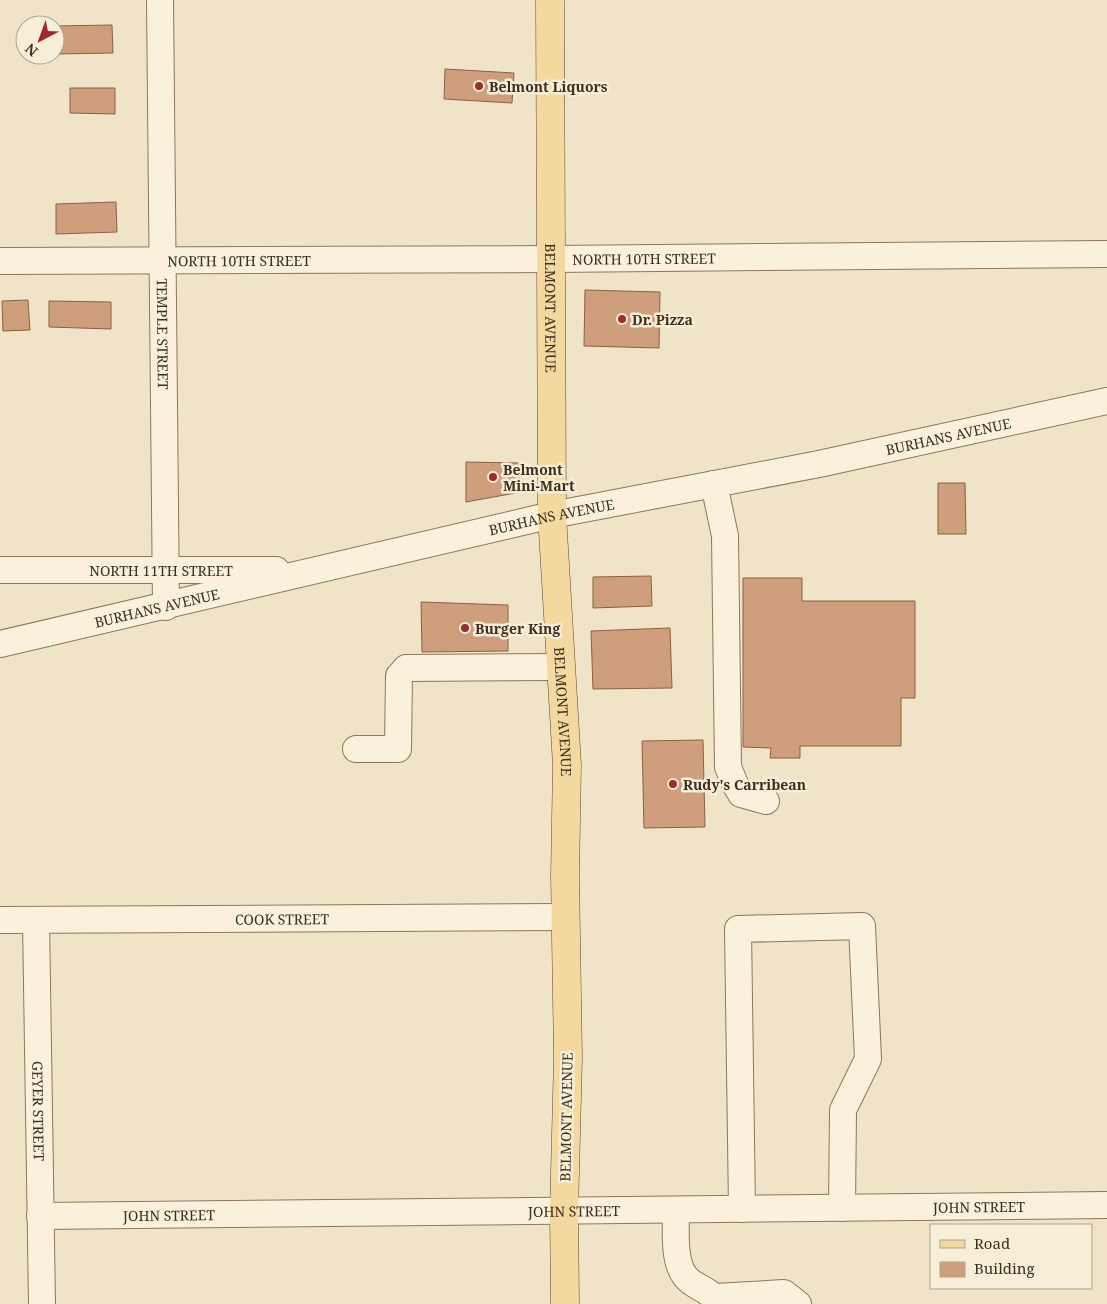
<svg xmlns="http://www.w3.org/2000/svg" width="1107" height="1304" viewBox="0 0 1107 1304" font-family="'Noto Serif',serif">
<rect width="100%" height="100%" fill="#f0e4c8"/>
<!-- building -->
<path fill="#cf9f7d" stroke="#8d5f41" d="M112,25L113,53L55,54V26Z
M445,69L514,73L512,103L444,99Z
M70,88H115V114L70,113Z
M116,202L117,232L56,234V204Z
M585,290L660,292L659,348L584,346Z
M28,300L30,330L3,331L2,301Z
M49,301L111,302V329L49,327Z
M466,462L519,463L521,492L466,502Z
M938,483H965L966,534H938Z
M651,576L652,606L593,608V577Z
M743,578H802V601H915V698H901V746H800V758H770L771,748L743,747Z
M421,602L508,605V651L422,652Z
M670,628L672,688L593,689L591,631Z
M703,740L705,827L644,828L642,741Z"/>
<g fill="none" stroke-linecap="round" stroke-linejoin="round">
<defs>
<g id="minor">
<path id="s1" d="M160,0L166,607"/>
<path id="s2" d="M0,261L552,259L1107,254"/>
<path d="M714,484L725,536L728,767L735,784L741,794L766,801"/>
<path id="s3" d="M0,570H276"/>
<path id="s4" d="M0,644L552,515L819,464L1107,401"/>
<path d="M356,749H398L399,676L406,668L560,667"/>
<path id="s5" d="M0,920L566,917"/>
<path id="s6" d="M36,920L42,1304"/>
<path d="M742,1209L738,929L862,926L868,1059L843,1110L842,1208"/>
<path d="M676,1210C676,1228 673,1261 685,1276C693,1288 713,1289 717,1304"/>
<path id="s7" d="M40,1216L1107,1205"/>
<path d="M715,1297L784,1293L798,1304"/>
</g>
<g id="major">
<path id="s8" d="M550,0L552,515L567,765L565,875L568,1058L564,1211L565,1304"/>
</g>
</defs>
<!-- minor casing -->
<use href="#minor" stroke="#8d765c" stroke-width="28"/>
<!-- major casing -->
<use href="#major" stroke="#5b4430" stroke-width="29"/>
<!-- minor -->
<use href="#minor" stroke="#faf1dc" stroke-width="26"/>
<!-- major -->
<use href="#major" stroke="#f3d9a0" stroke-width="28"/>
</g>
<!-- markers -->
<g fill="#9e2a2b" stroke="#f7eed8" stroke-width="2">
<circle cx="479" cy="86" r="5"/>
<circle cx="622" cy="319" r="5"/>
<circle cx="493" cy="477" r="5"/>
<circle cx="465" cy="628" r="5"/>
<circle cx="673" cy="784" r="5"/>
</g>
<g text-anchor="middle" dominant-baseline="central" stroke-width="5" stroke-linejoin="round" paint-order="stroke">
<!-- poi labels -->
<g font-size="14" font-weight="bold" fill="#3d2e20" stroke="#f7eed8" text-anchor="start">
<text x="489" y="86">Belmont Liquors</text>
<text x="632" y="319">Dr. Pizza</text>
<text x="503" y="469">Belmont<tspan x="503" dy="16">Mini-Mart</tspan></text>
<text x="475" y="628">Burger King</text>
<text x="683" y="784">Rudy's Carribean</text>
</g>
<!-- street labels -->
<g font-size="14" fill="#3d2e20" stroke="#f7eed8">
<text stroke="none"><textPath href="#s2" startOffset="644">NORTH 10TH STREET</textPath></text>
<text stroke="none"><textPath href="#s2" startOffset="239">NORTH 10TH STREET</textPath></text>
<text stroke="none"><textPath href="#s8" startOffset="308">BELMONT AVENUE</textPath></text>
<text stroke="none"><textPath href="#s1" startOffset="334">TEMPLE STREET</textPath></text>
<text stroke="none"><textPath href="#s4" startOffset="971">BURHANS AVENUE</textPath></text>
<text stroke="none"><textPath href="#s4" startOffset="566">BURHANS AVENUE</textPath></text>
<text stroke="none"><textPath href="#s3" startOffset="161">NORTH 11TH STREET</textPath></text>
<text stroke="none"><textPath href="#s4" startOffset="161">BURHANS AVENUE</textPath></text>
<text stroke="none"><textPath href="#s8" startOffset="712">BELMONT AVENUE</textPath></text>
<text stroke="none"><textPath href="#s5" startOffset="282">COOK STREET</textPath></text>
<text stroke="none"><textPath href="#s6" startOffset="191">GEYER STREET</textPath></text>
<text transform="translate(566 1117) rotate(-89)">BELMONT AVENUE</text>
<text stroke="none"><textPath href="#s7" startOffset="939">JOHN STREET</textPath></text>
<text stroke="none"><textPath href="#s7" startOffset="534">JOHN STREET</textPath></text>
<text stroke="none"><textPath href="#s7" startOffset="129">JOHN STREET</textPath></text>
</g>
</g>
<!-- legend -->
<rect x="930" y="1224" width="162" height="65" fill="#f7eed8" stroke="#ada18e"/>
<rect x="940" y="1240" width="25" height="8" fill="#f3d9a0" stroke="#ada18e"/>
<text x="974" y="1249" font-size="15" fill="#3d2e20">Road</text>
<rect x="940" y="1262" width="25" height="15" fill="#cf9f7d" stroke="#ada18e"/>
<text x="974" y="1274" font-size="15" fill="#3d2e20">Building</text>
<!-- north arrow -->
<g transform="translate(40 40) rotate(221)"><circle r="24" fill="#f7eed8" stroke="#ada18e"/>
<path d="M0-4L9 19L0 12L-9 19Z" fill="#9e2a2b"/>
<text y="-8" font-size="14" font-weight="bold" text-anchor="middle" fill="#3d2e20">N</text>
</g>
</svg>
